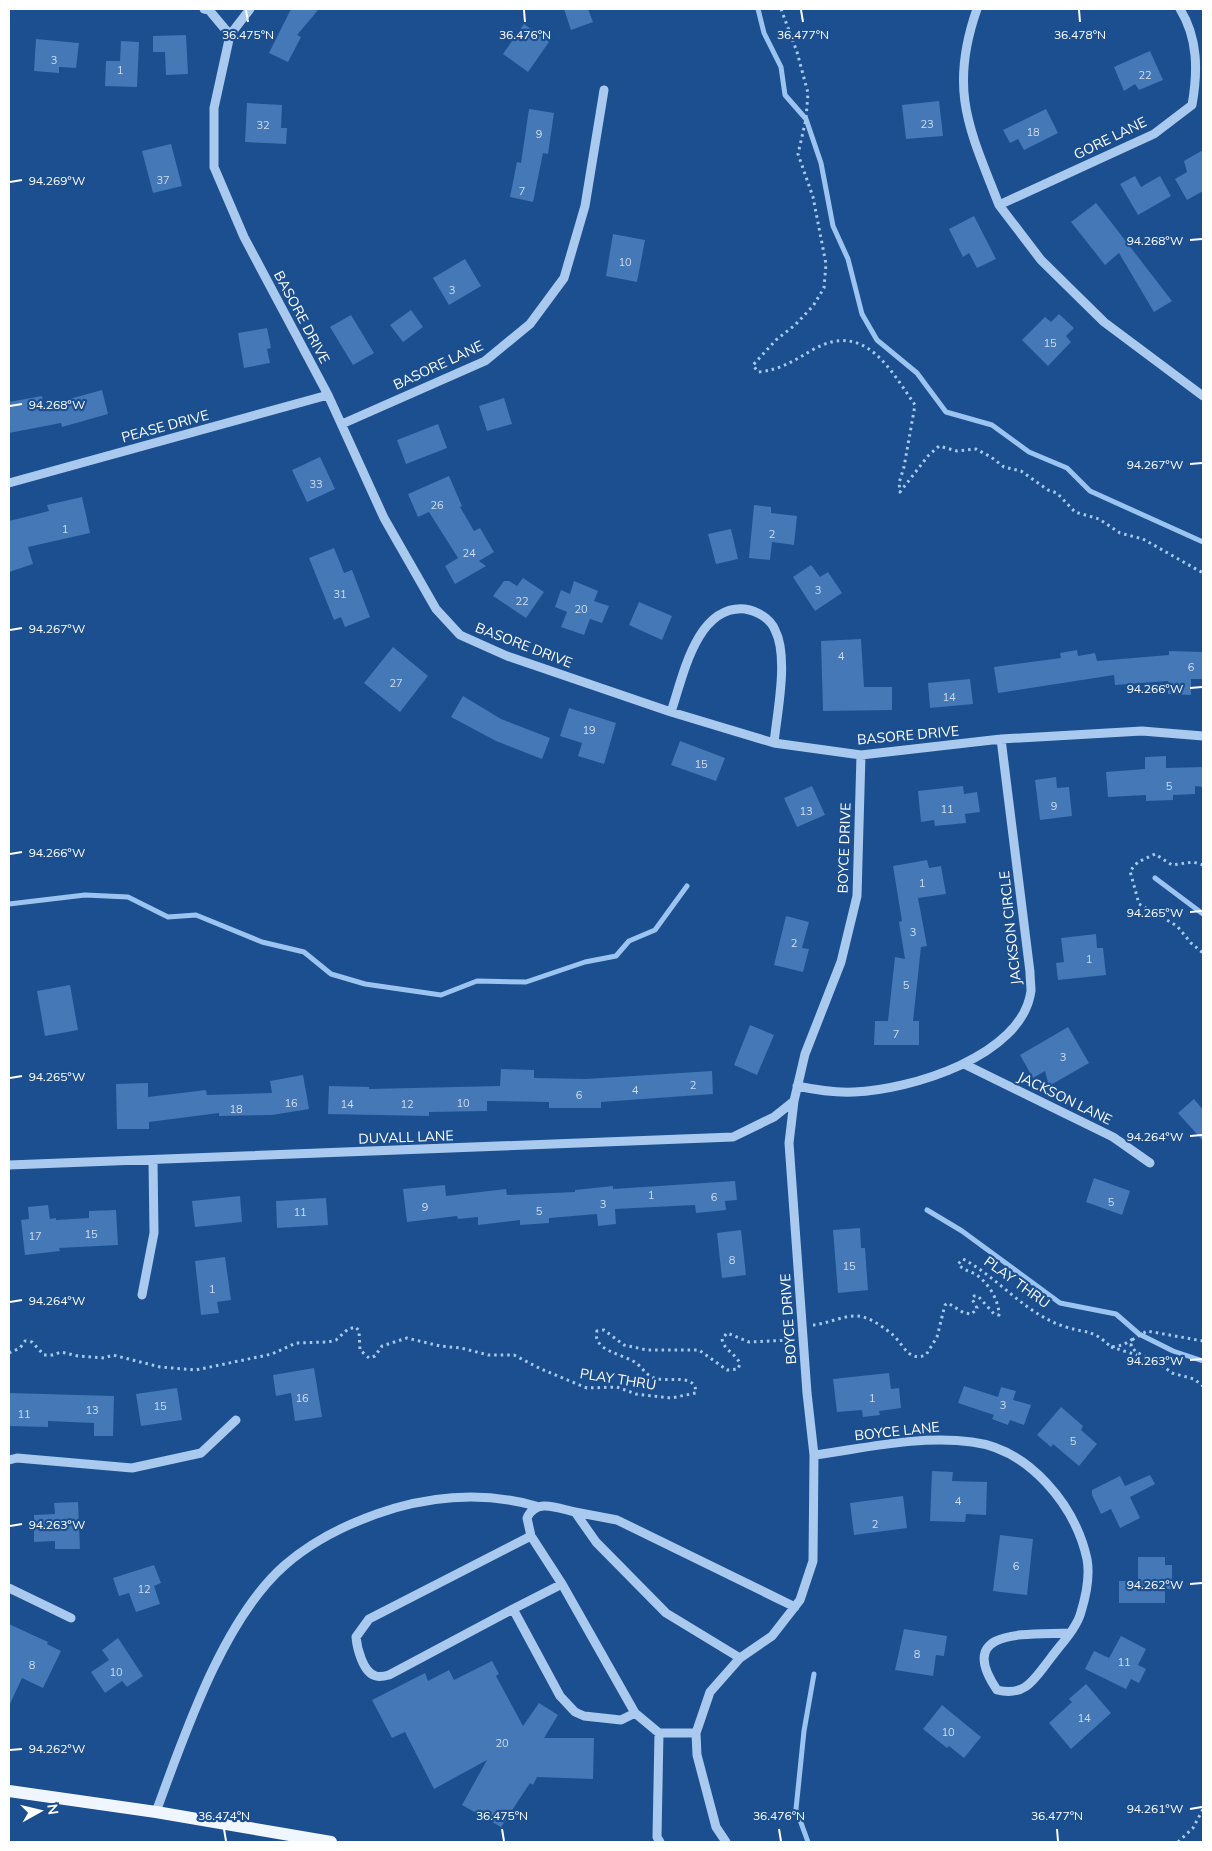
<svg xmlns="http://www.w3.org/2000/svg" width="1212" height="1851" viewBox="0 0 1212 1851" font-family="Mulish,sans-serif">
<rect width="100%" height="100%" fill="#1b4f8f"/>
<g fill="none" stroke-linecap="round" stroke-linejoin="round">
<!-- stream -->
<path stroke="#9cc4f0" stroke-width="5" d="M758,9L764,33L781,67L785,95L806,119L821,163L833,226L848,259L862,314L877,340L917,373L946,412L992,425L1029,452L1067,468L1090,491L1203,542
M1155,878L1203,914
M9,904L85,895L128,897L168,917L196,915L262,942L304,952L331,974L365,984L441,995L477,981L526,982L585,962L616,956L629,941L655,930L687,886
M927,1210L962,1231L1060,1303L1116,1314L1139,1334L1173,1351L1203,1361
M808,1842L796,1809L804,1731L814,1674"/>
</g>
<!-- building -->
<path fill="#4478b7" d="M291,9H319L297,35L301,37L288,62L269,53Z
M564,9H588L593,22L571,30Z
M524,24L549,42L528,72L503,54Z
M186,35L188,74L166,75L165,52H153V36Z
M36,39L79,43L76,68L59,67V73L34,71Z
M121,41L139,42L137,87L105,86L106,61H120Z
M1150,51L1163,80L1139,90L1135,84L1124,91L1114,67Z
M939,101L943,136L906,139L902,105Z
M247,103L282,105L281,128H287L286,144L245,142Z
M529,109L554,113L548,154L543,153L533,202L510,197L517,162L521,163Z
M1046,109L1058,133L1024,150L1018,139L1010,143L1003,130Z
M171,144L182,186L153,193L142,151Z
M1203,150V191L1187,200L1175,179L1187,172L1184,161Z
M1135,176L1141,187L1160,176L1171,196L1138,215L1120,184Z
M1096,203L1111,222L1172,301L1154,312L1119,253L1105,265L1071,222Z
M974,216L996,259L977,268L969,253L963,257L949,229Z
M613,234L645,240L637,282L606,276Z
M465,259L481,286L449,305L433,278Z
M411,310L423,327L403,342L390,325Z
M1059,314L1074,328L1066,336L1071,342L1048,366L1022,340L1045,317L1051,322Z
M351,315L374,353L353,365L330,327Z
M267,328L271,348L267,349L270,363L244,368L238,333Z
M102,390L108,414L62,427L61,423L9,433V402L42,396L44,406Z
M504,398L512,424L487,431L479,406Z
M438,424L447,448L406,464L397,440Z
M320,457L335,489L307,502L292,470Z
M449,476L462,506L460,507L474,531L480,528L494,552L479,561L486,566L455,584L445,566L458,558L429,512L418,517L408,494Z
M82,497L90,533L28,547L33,564L9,572V521L49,511L47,505Z
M754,505L771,507V513L797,516L794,545L772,542L770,560L749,558Z
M731,529L738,559L716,564L708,534Z
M334,548L344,573L352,570L370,617L345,627L341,617L334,620L309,558Z
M811,565L820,577L828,572L842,593L815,611L793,577Z
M523,578L544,592L526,618L493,596L504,581H509L517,586Z
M574,581L598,591L594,601L609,606L602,623L590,619L584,635L561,627L567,612L555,607L561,590L570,594Z
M639,602L672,616L662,640L629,625Z
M861,639L864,687H892V710L823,711L821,641Z
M393,647L428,676L400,712L364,683Z
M1077,650L1078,656L1095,653L1097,661L1169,655V651L1203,652V679H1191V695L1168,694V681L1115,685L1114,675L998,693L994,667L1061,658L1060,653Z
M970,679L973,704L930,708L928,683Z
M463,696L501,719L550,738L542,759L496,741L451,717Z
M569,708L616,723L604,764L578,756L582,743L560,736Z
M680,741L725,758L716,781L671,765Z
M1166,756V768L1203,767V787L1195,786V794L1173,795V800L1146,801V795L1108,797L1106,772L1145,769V757Z
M1056,777L1057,788L1069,787L1072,816L1040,820L1035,780Z
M812,786L825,815L797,827L784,798Z
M963,786L964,794L977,792L980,812L965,814L966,823L935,826L934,820L921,822L918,791Z
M927,860L929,868L941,866L946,894L918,898L927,946L921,947L913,1021H919V1045H874L875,1021H888L895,957L905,959L899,922L902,921L893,866Z
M786,916L809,922L802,948L809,949L803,972L774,965Z
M1096,934L1097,948H1103L1106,975L1058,980L1056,963L1064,962L1061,938Z
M70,985L78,1030L45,1036L37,991Z
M750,1025L774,1035L757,1075L734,1065Z
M1068,1027L1089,1063L1049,1086L1045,1071L1033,1078L1020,1055Z
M501,1069L534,1070V1078L586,1079L712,1071L713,1094L601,1102V1108H549V1102L487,1101V1111L429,1112V1116L328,1114L329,1086L369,1087V1089L500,1086Z
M303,1075L309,1109L272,1115L219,1116V1113L149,1122V1129H117L116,1084L148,1083V1097L206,1090L207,1095L272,1093L270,1081Z
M1194,1099L1203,1110V1141L1178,1113Z
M1094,1178L1130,1191L1122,1215L1086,1202Z
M735,1181L737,1200L725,1201L726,1210L696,1213L695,1205L615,1209L616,1224L598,1226L597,1214L549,1218V1223L520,1225V1220L478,1225V1217L458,1219L457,1216L407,1222L403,1189L445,1185L446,1196L506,1189L507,1195L575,1192V1190L613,1186V1189Z
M240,1196L242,1222L195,1227L192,1201Z
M326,1198L328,1225L277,1228L276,1201Z
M48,1205L50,1219L56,1218V1220L89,1218V1211L116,1210L118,1245L59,1248L60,1251L25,1255L21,1220L29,1219L28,1207Z
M860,1228L861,1248H865L868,1290L838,1293L833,1230Z
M741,1230L746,1275L722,1278L717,1233Z
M225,1257L231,1300L217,1302L219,1313L201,1315L195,1261Z
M314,1368L322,1417L295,1421L291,1393L276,1396L273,1375Z
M889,1373L891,1389L899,1388L901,1408L879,1411L880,1415L863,1417L862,1410L837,1412L833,1379Z
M964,1386L998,1397L1001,1387L1016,1391L1013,1400L1031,1405L1024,1425L1010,1420L1008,1425L992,1419L994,1415L958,1403Z
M177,1388L182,1420L141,1426L136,1394Z
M9,1393L114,1396L113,1436H94V1423L48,1421V1427L9,1426Z
M1061,1407L1083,1426L1081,1430L1097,1444L1079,1466L1053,1444L1051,1447L1037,1435Z
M932,1471L953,1472L952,1481L987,1482L986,1515L966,1514L965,1522L930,1521Z
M1150,1475L1155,1484L1130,1497L1140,1518L1120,1528L1111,1509L1101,1514L1092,1495V1490L1120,1476L1125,1486Z
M903,1496L907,1528L854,1535L850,1503Z
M78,1502L80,1549H55V1541L34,1542V1515L55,1514L54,1503Z
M1000,1535L1033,1539L1027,1595L993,1591Z
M1138,1557H1165V1565H1172V1589H1165V1603H1119V1581H1138Z
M154,1565L161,1583L154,1586L160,1604L136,1612L129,1593L119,1596L113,1578Z
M9,1624L48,1642L47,1644L61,1651L43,1688L22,1678L9,1706Z
M904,1629L947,1636L944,1656L936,1655L933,1676L895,1670Z
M1121,1636L1146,1649L1138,1665L1146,1669L1139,1683L1131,1679L1126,1689L1085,1669L1094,1651L1109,1658Z
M118,1638L143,1676L127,1687L122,1681L105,1693L91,1672L109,1660L102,1650Z
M492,1661L499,1674L496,1676L523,1726L539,1703L558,1715L544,1738H594L593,1779L537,1777L533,1785L530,1783L501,1827L462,1805L487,1760L434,1789L405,1732L392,1738L372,1700L425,1673L428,1681L449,1670L454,1680Z
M1086,1684L1111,1713L1071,1749L1049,1723L1072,1702L1069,1699Z
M942,1705L981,1737L964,1758L949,1746L947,1748L923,1729Z"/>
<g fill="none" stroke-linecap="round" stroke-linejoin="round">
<!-- path -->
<path stroke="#a9c9ee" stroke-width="3" stroke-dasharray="2.5 4" stroke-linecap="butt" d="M781,9L797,52L808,93L806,119L798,154L813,197L826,264L824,288L813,306L795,325L776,340L753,365L758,372C781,370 795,360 814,349C865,321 890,369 915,405L904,467L899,483L900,492L928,456L939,446L957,451L976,449L991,457L1004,467L1021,471L1048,490L1057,493L1075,512L1099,519L1120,533L1143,539L1203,573
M1203,865L1193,862L1172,865L1155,854L1138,862L1130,871L1139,904L1177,926L1191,943L1203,953
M813,1325C829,1324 851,1311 866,1318C875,1321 886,1329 893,1335C904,1345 908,1362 926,1355L937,1337L945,1305L948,1303L964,1313L972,1314L977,1308L972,1299L974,1296H978L994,1314L999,1315C999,1300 988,1282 975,1274C969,1271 963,1270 958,1264L963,1259C999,1278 1026,1315 1066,1327C1089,1334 1092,1329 1111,1347L1123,1345L1136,1337
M1203,1341L1147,1331L1132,1340L1131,1346L1136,1352L1159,1363L1172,1373L1194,1379L1203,1386
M1111,1347L1137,1355
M9,1353L20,1348L25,1341L32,1342L44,1355H53L61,1352L78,1356L104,1358L113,1355L160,1367L196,1370L272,1354L296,1343L328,1342L336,1340L348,1329L356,1327L359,1331L360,1350L369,1358L375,1356L382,1346L407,1338L440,1346L461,1348L488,1355H514L541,1369L587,1388L617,1387L636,1394L671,1398L696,1393C696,1372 667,1383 654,1378C645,1375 641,1365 633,1361C621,1354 592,1350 597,1331L604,1330L624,1345L647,1350H699L727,1370L738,1369L740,1364C736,1353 724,1351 722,1339L727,1333L749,1342L792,1340
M1178,1842L1193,1828L1203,1809"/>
<!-- minor -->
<path stroke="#a9c9ee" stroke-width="9" d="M204,9L209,10L230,35
M250,9L230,35L214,108V167L244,237L328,395L384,518L436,609L460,635L507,656L671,712L774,743L861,755L1001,739L1142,731L1203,736
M977,9C948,91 970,130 999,205L1154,134L1192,105C1198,71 1198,38 1180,9
M999,205L1041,260L1104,322L1203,396
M342,424L485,361L530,324L564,278L585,206L604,90
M9,483L328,395
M671,712C683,677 696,605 745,609C757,611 770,618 775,630C789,657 777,713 774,743
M964,1064L1113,1137L1150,1163
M797,1086C816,1090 834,1093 854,1092C909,1090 1022,1057 1031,991C1031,985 1030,978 1030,972L1001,739
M9,1165L733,1137L774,1117L794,1101
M142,1295L154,1233L153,1161
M814,1455C866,1448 920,1435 972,1442C1029,1449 1075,1505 1087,1559C1090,1576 1086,1596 1081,1612C1077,1628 1060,1645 1050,1659C1034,1679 1026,1697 997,1690C954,1627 1029,1635 1069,1633
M9,1460L17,1458L132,1468L201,1453L236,1420
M531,1536L527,1518C536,1498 557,1508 575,1512
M562,1584L513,1609L560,1696L575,1712L584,1716L621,1720L635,1713
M9,1588L71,1618
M513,1609L389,1675C385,1676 380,1677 376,1676C363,1673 357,1648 356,1637L369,1619L531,1536L562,1584L635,1713L659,1733
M740,1658L666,1613L596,1542L575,1512L617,1520L795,1607
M156,1812C184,1736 223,1619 285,1565C316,1538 355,1520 395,1508C441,1495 490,1493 536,1506
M660,1842L657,1837L659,1733H696
M726,1842L716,1827L697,1755L696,1733L710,1692L740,1658L772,1636L800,1600L813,1561L814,1455L807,1393L789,1143L794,1101L805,1054L841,962L857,896L861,755"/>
<!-- major -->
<path stroke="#f0f6ff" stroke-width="12" d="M9,1791L156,1812L331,1842"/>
</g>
<!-- ticks -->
<path fill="none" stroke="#fff" stroke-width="2" d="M246,10L248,22M524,10L525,22M801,10L803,22M1079,10L1080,22M10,182L22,180M1190,240L1202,239M10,406L22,404M1190,464L1202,463M10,630L22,628M1190,688L1202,687M10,854L22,852M1190,912L1202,911M10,1078L22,1076M1190,1136L1202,1135M10,1302L22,1300M1190,1360L1202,1359M10,1526L22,1524M1190,1584L1202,1583M10,1750L22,1749M1190,1809L1202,1807M224,1829L226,1841M502,1829L504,1841M779,1829L781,1841M1057,1829L1058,1841"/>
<g text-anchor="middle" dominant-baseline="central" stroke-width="4.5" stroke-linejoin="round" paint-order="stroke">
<!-- number labels -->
<g font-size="11" fill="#d0dded">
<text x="54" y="60">3</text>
<text x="120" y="70">1</text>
<text x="1145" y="75">22</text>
<text x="927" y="124">23</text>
<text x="263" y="125">32</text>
<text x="1033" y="132">18</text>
<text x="539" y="134">9</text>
<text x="163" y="180">37</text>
<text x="522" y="191">7</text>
<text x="625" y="262">10</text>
<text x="452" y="290">3</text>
<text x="1050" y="343">15</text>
<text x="316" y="484">33</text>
<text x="437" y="505">26</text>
<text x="65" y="529">1</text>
<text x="772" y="534">2</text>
<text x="469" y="553">24</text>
<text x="818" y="590">3</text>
<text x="340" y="594">31</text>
<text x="522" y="601">22</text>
<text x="581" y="609">20</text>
<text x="841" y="656">4</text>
<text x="1191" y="667">6</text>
<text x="396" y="683">27</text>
<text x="949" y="697">14</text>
<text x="589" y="730">19</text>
<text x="701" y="764">15</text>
<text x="1169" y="786">5</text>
<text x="1054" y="806">9</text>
<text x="947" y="809">11</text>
<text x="806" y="811">13</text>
<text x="922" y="883">1</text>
<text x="913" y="932">3</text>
<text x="794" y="943">2</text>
<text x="1089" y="959">1</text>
<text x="906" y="985">5</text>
<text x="896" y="1034">7</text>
<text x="1063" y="1057">3</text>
<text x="693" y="1085">2</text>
<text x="635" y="1090">4</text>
<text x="579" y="1095">6</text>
<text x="291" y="1103">16</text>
<text x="463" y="1103">10</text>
<text x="347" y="1104">14</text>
<text x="407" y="1104">12</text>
<text x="236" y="1109">18</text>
<text x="651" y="1195">1</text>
<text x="714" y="1197">6</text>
<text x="1111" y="1202">5</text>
<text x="603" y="1204">3</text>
<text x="425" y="1207">9</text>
<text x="539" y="1211">5</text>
<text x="300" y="1212">11</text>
<text x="91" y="1234">15</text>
<text x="35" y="1236">17</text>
<text x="732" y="1260">8</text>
<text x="849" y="1266">15</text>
<text x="212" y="1289">1</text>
<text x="302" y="1398">16</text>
<text x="872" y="1398">1</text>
<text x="1003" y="1405">3</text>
<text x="160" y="1406">15</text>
<text x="92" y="1410">13</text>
<text x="24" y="1414">11</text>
<text x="1073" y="1441">5</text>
<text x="958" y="1501">4</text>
<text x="875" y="1524">2</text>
<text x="1016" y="1566">6</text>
<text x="144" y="1589">12</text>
<text x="917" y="1654">8</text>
<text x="1124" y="1662">11</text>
<text x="32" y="1665">8</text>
<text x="116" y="1672">10</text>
<text x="1084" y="1718">14</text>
<text x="948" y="1732">10</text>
<text x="502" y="1743">20</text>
</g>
<!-- street labels -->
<g font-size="14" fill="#fff" stroke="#1b4f8f">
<text transform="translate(1110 138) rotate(-26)">GORE LANE</text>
<text transform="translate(302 317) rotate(62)">BASORE DRIVE</text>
<text transform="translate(438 365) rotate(-25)">BASORE LANE</text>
<text transform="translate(165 426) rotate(-15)">PEASE DRIVE</text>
<text transform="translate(524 645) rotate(21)">BASORE DRIVE</text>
<text transform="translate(908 735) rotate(-5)">BASORE DRIVE</text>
<text transform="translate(844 848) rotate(-88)">BOYCE DRIVE</text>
<text transform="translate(1010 928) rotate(-96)">JACKSON CIRCLE</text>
<text transform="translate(1065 1098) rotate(26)">JACKSON LANE</text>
<text transform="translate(406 1137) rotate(-2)">DUVALL LANE</text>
<text transform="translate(1017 1282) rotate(36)">PLAY THRU</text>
<text transform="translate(788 1319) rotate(-94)">BOYCE DRIVE</text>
<text transform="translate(618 1379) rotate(9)">PLAY THRU</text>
<text transform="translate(897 1431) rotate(-6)">BOYCE LANE</text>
</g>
</g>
<g font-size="12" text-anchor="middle" fill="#fff" stroke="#1b4f8f" stroke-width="4.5" stroke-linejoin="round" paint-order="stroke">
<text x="248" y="39">36.475°N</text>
<text x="525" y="39">36.476°N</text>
<text x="803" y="39">36.477°N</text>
<text x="1080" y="39">36.478°N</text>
<text x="57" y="185">94.269°W</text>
<text x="1155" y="245">94.268°W</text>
<text x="57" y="409">94.268°W</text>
<text x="1155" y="469">94.267°W</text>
<text x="57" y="633">94.267°W</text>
<text x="1155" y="693">94.266°W</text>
<text x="57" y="857">94.266°W</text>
<text x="1155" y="917">94.265°W</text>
<text x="57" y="1081">94.265°W</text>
<text x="1155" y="1141">94.264°W</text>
<text x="57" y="1305">94.264°W</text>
<text x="1155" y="1365">94.263°W</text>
<text x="57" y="1529">94.263°W</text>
<text x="1155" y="1589">94.262°W</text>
<text x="57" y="1753">94.262°W</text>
<text x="1155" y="1813">94.261°W</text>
<text x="224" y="1820">36.474°N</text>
<text x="502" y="1820">36.475°N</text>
<text x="779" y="1820">36.476°N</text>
<text x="1057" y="1820">36.477°N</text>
</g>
<!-- border -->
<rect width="1212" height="1851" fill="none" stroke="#ffffff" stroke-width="20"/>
<!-- north arrow -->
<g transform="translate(40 1811) rotate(82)" stroke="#1b4f8f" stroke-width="4" paint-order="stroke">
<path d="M0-4L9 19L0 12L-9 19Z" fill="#ffffff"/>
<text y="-8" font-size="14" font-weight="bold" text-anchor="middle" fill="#ffffff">N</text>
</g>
</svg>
